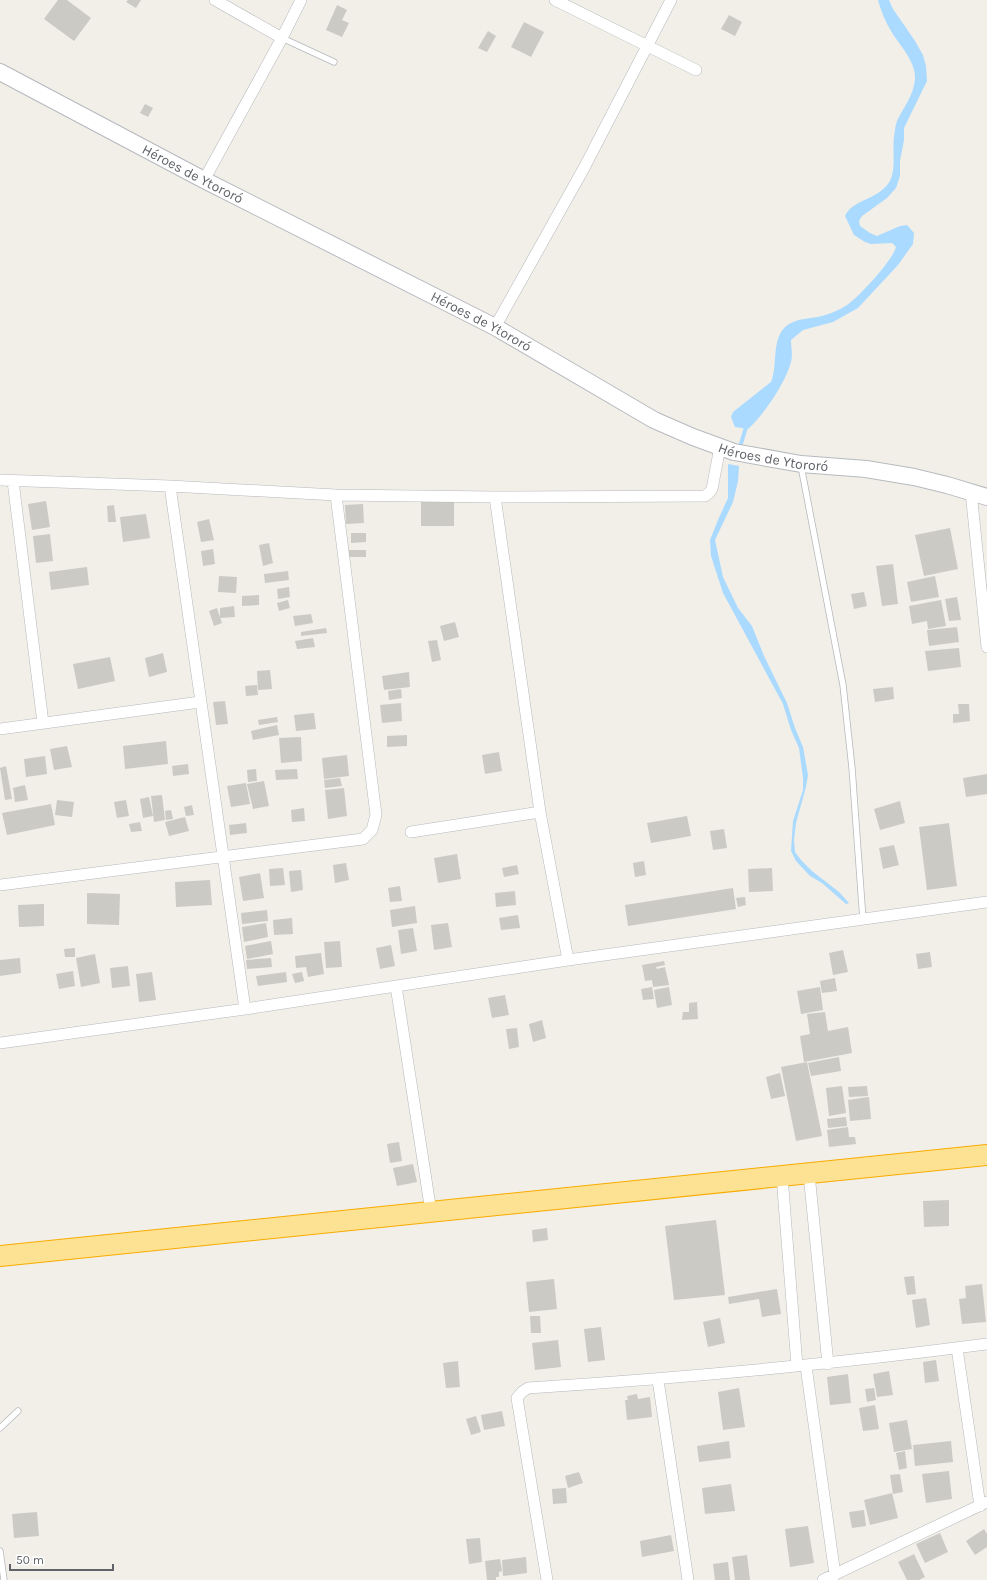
<svg xmlns="http://www.w3.org/2000/svg" width="987" height="1580" viewBox="0 0 987 1580" font-family="Karla,sans-serif">
<rect width="100%" height="100%" fill="#f1efe8"/>
<!-- water -->
<path fill="#aadaff" d="M878,0H889L893,9L915,41L923,55L926,66L927,81L904,128V140L900,161V176L896,188L887,198L862,216L859,221L860,226L870,233L877,236L900,226L907,225L914,233L913,244L898,265L858,308L833,322L803,330L791,340C791,347 793,355 791,362C786,382 763,416 748,429L735,427L731,417L733,412L771,382C778,366 771,341 785,327C795,318 810,319 822,316C830,314 841,309 847,305C859,297 893,260 896,247L892,243L871,244L865,242L854,235L845,216C852,200 876,200 888,184C897,172 892,151 894,136C895,132 895,126 897,121C903,108 914,95 915,79C916,61 900,46 891,31C885,21 881,11 878,0Z
M728,464L739,466L738,481L733,502L715,540L723,577L738,608L752,626L764,656L787,703L795,728L803,747L808,775L806,787L796,823L794,840L795,852L801,860L812,871L839,892L849,903L846,904L822,883L810,876L796,861L791,851L793,821L803,790V778L799,748L791,730L783,704L723,593L711,556L710,540L718,520L728,498Z"/>
<g fill="none" stroke-linecap="round" stroke-linejoin="round">
<!-- stream -->
<path stroke="#aadaff" stroke-width="4" d="M739,450L747,424"/>
</g>
<!-- building -->
<path fill="#cccac5" d="M58,0H67L91,18L74,41L44,19Z
M128,0H141L136,8L126,2Z
M337,5L347,10L342,20L349,23L342,37L326,30Z
M729,15L742,22L735,36L721,29Z
M524,22L544,32L531,57L511,47Z
M488,31L496,36L487,52L478,48Z
M145,104L153,108L148,117L140,113Z
M46,501L50,527L32,530L28,504Z
M421,501H454V526H421Z
M363,504L364,523L346,524L345,505Z
M114,505L116,522H108L107,506Z
M146,514L150,538L123,542L120,517Z
M209,519L214,540L201,542L197,522Z
M950,528L958,569L924,576L915,535Z
M351,533H366V542L351,543Z
M50,534L53,561L36,563L33,536Z
M269,543L273,563L263,566L259,545Z
M213,549L215,564L203,566L201,551Z
M348,550H366V557H348Z
M893,564L898,604L882,606L876,566Z
M87,567L89,585L51,590L49,572Z
M288,571L289,580L265,583L264,574Z
M219,576L237,577L236,593L218,592Z
M935,576L939,597L911,602L907,582Z
M289,587L290,597L278,599L277,589Z
M864,592L867,606L854,609L851,594Z
M259,595V605L242,606V596Z
M957,597L961,620L949,621L945,599Z
M288,600L290,608L279,611L277,603Z
M941,600L946,626L928,629L927,621L912,624L909,606Z
M234,606L235,617L220,618V608Z
M217,608L222,623L214,626L209,611Z
M311,614L313,623L295,626L293,616Z
M455,622L459,637L444,641L440,626Z
M957,627L959,642L929,646L927,630Z
M326,628L327,633L301,636V632Z
M313,638L315,647L297,649L295,641Z
M437,640L441,660L432,662L428,641Z
M959,648L961,667L928,671L925,651Z
M163,653L167,672L149,677L145,658Z
M110,657L115,681L78,689L73,664Z
M270,670L272,689L258,690L257,671Z
M409,672L410,687L384,690L382,676Z
M257,685L258,695L246,696L245,686Z
M893,687L894,699L875,702L873,689Z
M401,689L402,698L389,700L388,691Z
M225,701L228,724L216,725L213,702Z
M401,703L402,721L382,723L380,705Z
M958,704H969L970,721L953,723V714H959Z
M314,713L316,729L296,731L294,715Z
M277,717L278,722L259,725L258,720Z
M277,725L279,735L253,740L251,731Z
M407,735V746L387,747V736Z
M301,737L302,761L281,763L279,738Z
M166,741L168,764L125,769L123,746Z
M67,746L72,767L54,770L50,749Z
M499,752L502,771L485,774L482,755Z
M347,755L349,776L324,779L322,758Z
M45,756L47,774L26,777L24,759Z
M188,764L189,774L173,776L172,766Z
M6,766L12,799L5,800L0,768Z
M256,769L257,781L248,782L247,770Z
M297,769L298,779L276,780L275,770Z
M987,774V794L966,797L963,778Z
M340,778L342,786L325,788L324,780Z
M264,781L269,806L253,809L247,784Z
M246,783L250,804L231,807L227,786Z
M25,785L28,800L15,802L13,788Z
M344,788L347,816L328,819L325,790Z
M162,795L165,820L154,822L151,796Z
M149,797L153,816L143,818L140,799Z
M57,800L74,802L72,817L55,815Z
M126,800L129,816L117,818L114,802Z
M900,801L905,823L880,830L874,809Z
M51,804L55,825L7,835L2,813Z
M192,805L194,815L186,816L184,807Z
M304,808L305,821L292,822L291,810Z
M171,810L173,819L166,820L165,811Z
M687,816L691,836L651,843L647,823Z
M185,817L189,831L169,836L165,822Z
M140,822L142,831L131,832L129,824Z
M246,823L247,833L230,835L229,825Z
M949,823L957,886L927,890L919,827Z
M724,829L727,848L713,850L710,831Z
M894,845L899,865L883,869L879,848Z
M457,854L461,879L438,883L434,858Z
M644,861L646,875L635,877L633,863Z
M346,863L349,880L335,883L333,865Z
M517,865L519,874L504,877L502,868Z
M283,868L285,885L270,886L269,869Z
M772,868L773,891L749,892L748,869Z
M301,870L303,890L291,892L289,871Z
M260,873L264,898L243,901L239,877Z
M210,880L212,905L176,907L175,882Z
M400,886L402,901L390,902L388,888Z
M733,888L736,909L628,926L625,905Z
M515,891L516,905L496,907L495,893Z
M87,893L120,894L119,925L87,924Z
M745,897L746,905L738,907L736,898Z
M44,904V926L19,927L18,905Z
M415,906L417,923L392,927L390,910Z
M267,910L268,921L242,924L241,913Z
M518,915L520,928L501,930L499,918Z
M292,918L293,934L274,935L273,920Z
M266,923L268,937L244,942L242,927Z
M448,923L452,947L434,950L431,925Z
M413,928L417,951L401,954L398,930Z
M271,941L273,954L247,959L245,946Z
M340,941L342,967L326,968L324,942Z
M391,945L395,966L380,969L376,948Z
M75,948V957H65L64,949Z
M843,950L848,972L833,975L829,953Z
M930,952L932,967L918,969L916,954Z
M321,953L324,974L308,977L306,967L296,968L295,956Z
M95,954L100,983L81,987L76,958Z
M20,958L21,973L0,976V960Z
M271,958L272,967L247,969L246,960Z
M664,961L665,965L656,967L657,969L665,967L669,985L653,987L652,980L645,981L642,965Z
M128,966L130,986L112,988L110,968Z
M73,971L75,986L59,989L56,974Z
M152,972L156,1000L139,1002L136,974Z
M286,972L287,982L258,986L256,976Z
M302,972L304,981L295,983L292,974Z
M835,978L837,991L822,993L820,981Z
M652,987L654,999L643,1000L641,989Z
M669,987L672,1005L657,1008L654,990Z
M820,987L823,1010L801,1014L797,991Z
M505,995L509,1015L492,1018L488,998Z
M697,1002L698,1019L682,1020L683,1012H689V1003Z
M825,1012L828,1031L848,1027L852,1053L804,1062L800,1036L810,1034L807,1014Z
M542,1020L546,1038L533,1042L529,1024Z
M517,1028L519,1047L509,1049L506,1029Z
M839,1057L841,1071L811,1076L808,1063Z
M807,1062L822,1136L796,1141L781,1067Z
M780,1073L785,1096L771,1099L766,1077Z
M842,1086L846,1113L829,1116L826,1088Z
M867,1086L868,1096L849,1097L848,1087Z
M869,1097L871,1119L850,1121L848,1100Z
M846,1117L847,1126L828,1128L827,1119Z
M848,1127L849,1137H855L856,1144L829,1147L827,1130Z
M399,1142L402,1161L390,1163L387,1144Z
M413,1164L417,1182L397,1186L393,1168Z
M949,1200V1226L924,1227L923,1201Z
M716,1220L725,1295L674,1300L665,1226Z
M547,1228L548,1240L533,1242L532,1230Z
M914,1276L916,1294L907,1295L904,1277Z
M554,1279L557,1309L529,1312L526,1282Z
M982,1284L986,1322L962,1324L959,1299L966,1298L965,1286Z
M777,1289L781,1314L762,1317L759,1299L729,1304L728,1297Z
M926,1298L930,1325L916,1328L912,1300Z
M530,1316H540L541,1333H531Z
M720,1318L725,1343L708,1347L703,1322Z
M601,1327L605,1360L588,1362L584,1329Z
M558,1340L561,1367L535,1370L532,1343Z
M936,1360L939,1381L925,1383L923,1362Z
M458,1361L460,1387L446,1388L443,1363Z
M889,1371L893,1395L877,1397L873,1374Z
M848,1374L851,1403L830,1405L827,1377Z
M739,1388L745,1427L723,1430L718,1392Z
M874,1388L876,1400L867,1402L865,1389Z
M637,1394L638,1399L650,1397L652,1417L627,1420L625,1400H628L627,1396Z
M875,1405L879,1429L863,1431L859,1408Z
M502,1411L505,1426L484,1430L481,1415Z
M476,1416L481,1432L471,1435L466,1419Z
M907,1420L912,1449L894,1452L889,1423Z
M729,1441L731,1458L699,1462L697,1446Z
M951,1441L953,1462L915,1466L913,1445Z
M905,1451L907,1468L899,1470L896,1453Z
M949,1471L952,1499L926,1503L922,1474Z
M579,1472L583,1483L568,1488L565,1476Z
M900,1474L903,1492L893,1494L890,1475Z
M731,1484L735,1511L705,1514L702,1488Z
M566,1488L567,1503L553,1504L552,1489Z
M892,1493L898,1518L870,1525L864,1500Z
M864,1510L866,1526L852,1528L849,1512Z
M37,1512L39,1536L14,1538L12,1514Z
M808,1526L814,1563L790,1567L785,1529Z
M984,1529L987,1534V1547L975,1555L966,1541Z
M940,1533L948,1552L925,1563L916,1544Z
M671,1535L674,1551L642,1557L640,1541Z
M480,1538L482,1562L469,1564L466,1539Z
M914,1554L925,1577L919,1580H907L898,1562Z
M747,1555L750,1580H735L732,1557Z
M526,1557L527,1573L503,1576L502,1560Z
M500,1559L502,1571L499,1572V1577H496V1580H487L485,1561Z
M728,1562L730,1580H715L713,1564Z"/>
<g fill="none" stroke-linecap="round" stroke-linejoin="round">
<defs>
<path id="lane" d="M282,38L334,62
M801,466L843,685L852,768L863,920
M0,1428L18,1411
M0,1551L4,1580"/>
<path id="street" d="M215,0L282,38
M555,0L696,70
M204,180L282,38L301,0
M495,327L584,168L671,0
M0,480L170,486L336,495L495,497L705,496L709,493L712,489L720,447
M13,481L43,723
M170,486L245,1009
M971,492L987,647
M495,497L540,812L568,960
M0,729L200,702
M411,832L540,812
M0,885L363,839L372,830L376,815L336,495
M396,986L431,1212
M0,1043L245,1009L568,960L987,902
M809,1174L828,1364
M782,1176L797,1366
M957,1348L980,1506
M806,1366L835,1575
M658,1380L688,1580
M547,1580L517,1398L522,1392L528,1388C682,1378 835,1364 987,1344
M823,1580L987,1502"/>
<g id="secondary">
<path id="s1" d="M0,72L204,180L495,327L654,420L693,437L734,452L801,464L866,469L914,477L947,485L987,497"/>
</g>
<path id="highway" d="M0,1256L987,1155"/>
</defs>
<!-- lane casing -->
<use href="#lane" stroke="#b5b8bc" stroke-width="7"/>
<!-- street casing -->
<use href="#street" stroke="#b5b8bc" stroke-width="12"/>
<!-- secondary casing -->
<use href="#secondary" stroke="#b6babf" stroke-width="18"/>
<!-- highway casing -->
<use href="#highway" stroke="#f9ab00" stroke-width="22"/>
<!-- lane -->
<use href="#lane" stroke="#fff" stroke-width="5.5"/>
<!-- street -->
<use href="#street" stroke="#fff" stroke-width="11"/>
<!-- secondary -->
<use href="#secondary" stroke="#fff" stroke-width="16"/>
<!-- highway -->
<use href="#highway" stroke="#fde293" stroke-width="20"/>
</g>
<g text-anchor="middle" dominant-baseline="central" stroke-width="3" stroke-linejoin="round" paint-order="stroke">
<!-- street labels -->
<g font-size="14" fill="#5f6368" stroke="#fff">
<text stroke="none"><textPath href="#s1" startOffset="218">Héroes de Ytororó</textPath></text>
<text stroke="none"><textPath href="#s1" startOffset="542">Héroes de Ytororó</textPath></text>
<text stroke="none"><textPath href="#s1" startOffset="867">Héroes de Ytororó</textPath></text>
</g>
</g>
<!-- scale -->
<path d="M10 1564v6h103v-6" fill="none" stroke="#5f6368" stroke-width="2"/>
<text x="16" y="1564" font-size="12" fill="#5f6368" stroke="#ffffff" stroke-width="3" paint-order="stroke">50 m</text>
</svg>
